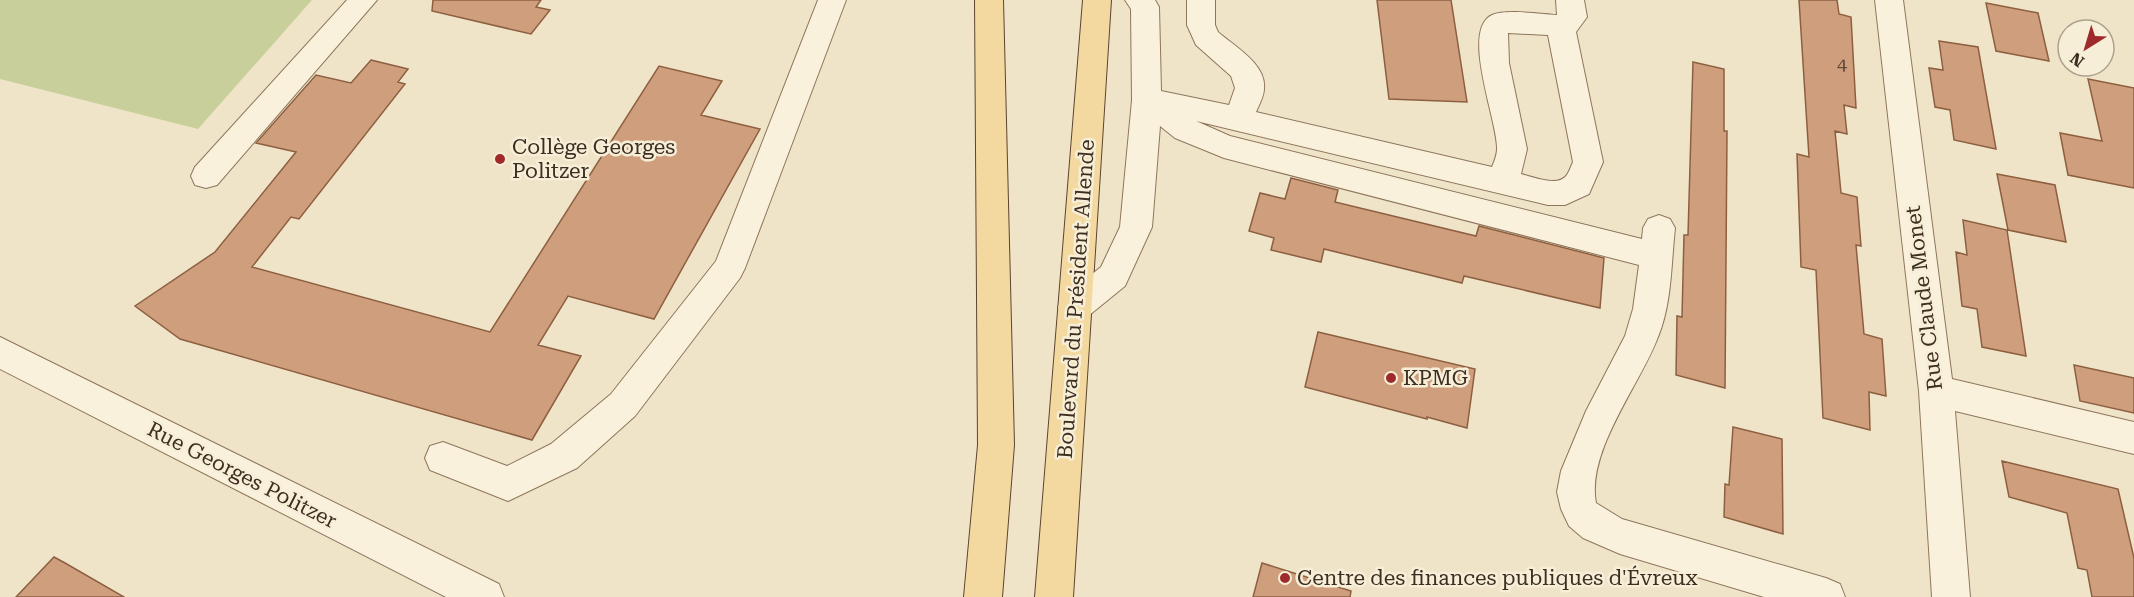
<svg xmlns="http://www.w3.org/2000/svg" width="2134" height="597" viewBox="0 0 2134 597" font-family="'Roboto Serif',serif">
<rect width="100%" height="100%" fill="#f0e4c8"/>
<!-- green -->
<path fill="#c9cf9b" d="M0,0H312L198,129L0,79Z"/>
<!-- building -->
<path fill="#cf9f7d" stroke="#8d5f41" stroke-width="1.5" d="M433,0H541L536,7L550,10L531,34L432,11Z
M1377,0H1451L1467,102L1389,99Z
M1799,0H1837L1839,14L1851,17L1856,108L1844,105L1847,134L1835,131L1841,193L1857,197L1861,246L1856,245L1864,334L1882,339L1886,396L1869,392L1870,430L1823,418L1816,270L1801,267L1797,154L1809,157Z
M1986,3L2038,13L2049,61L1996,51Z
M1939,41L1978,47L1996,149L1954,140L1950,110L1935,107L1929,68L1943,70Z
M371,60L408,69L398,82L405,84L299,219L291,217L252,267L490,332L659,66L722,81L701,115L760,129L654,319L568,296L538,345L581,356L532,440L180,339L135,306L215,252L296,152L256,143L316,75L351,83Z
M1693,62L1724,69V131H1727L1725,388L1676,375L1677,316L1682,317L1684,235H1688Z
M2088,79L2134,88V188L2068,175L2060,133L2102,141Z
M1997,174L2055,185L2066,242L2008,230Z
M1291,178L1338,190L1335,202L1476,236L1479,226L1604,258L1600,308L1464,276L1462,283L1324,249L1321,262L1271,250L1274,238L1249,231L1260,193L1285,199Z
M1963,220L2007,230L2026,356L1982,347L1977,309L1962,306L1956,252L1967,255Z
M1318,332L1475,369L1467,428L1427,417V419L1305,387Z
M2074,365L2134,378V413L2080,401Z
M1733,427L1782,439L1783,534L1724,517L1725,484L1729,485Z
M2002,461L2118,489L2134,558V597H2092L2087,570L2078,568L2067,513L2009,497Z
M54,557L65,563L124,597H16Z
M1262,563L1351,591L1350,597H1253Z"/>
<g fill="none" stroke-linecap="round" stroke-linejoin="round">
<defs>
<path id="minor" d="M347,0H377L217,185L206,188L195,185L191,176L195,167Z
M818,0H846L745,268L740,278L635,416L577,468L508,501L430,470L425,458L430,446L443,442L507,466L551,444L611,394L716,261Z
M1125,0H1155L1159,7L1161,91L1229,105L1235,88L1231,76L1196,45L1187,25V0H1215V25L1218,32C1234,46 1267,64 1264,89C1264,96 1259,105 1256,112L1492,167C1494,162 1497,155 1497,149C1498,122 1460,30 1492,15C1506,9 1540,14 1557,15L1556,0H1584L1587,17L1576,32L1603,162L1589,194L1565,205H1548L1196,121L1230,136L1642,239L1643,228L1648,219L1659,215L1670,219L1675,228C1671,264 1672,303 1658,337C1640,385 1586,451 1596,503L1622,519L1826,578L1840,584L1845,597H1764L1620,554L1583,538L1569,526L1561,509L1557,492L1561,471L1586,411L1625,336L1633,309L1639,265L1224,158L1175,138L1160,126L1152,227L1125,286L1087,317L1075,321L1063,317L1058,307L1063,297L1101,267L1120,227L1132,100L1131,9ZM1508,33L1548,35L1573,162C1571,166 1569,173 1566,176C1557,187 1533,177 1521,174L1527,149L1509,63Z
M1875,0H1903L1952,379L2134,422V454L1955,411L1970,597H1932L1919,391Z
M0,337L499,584L504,597H446L0,369Z"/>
<path id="major" d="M975,0H1003L1014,445L1002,597H964L978,445Z
M1083,0H1111L1073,597H1035Z"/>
</defs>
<!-- minor casing -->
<use href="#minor" stroke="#8d765c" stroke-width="2"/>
<!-- major casing -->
<use href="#major" stroke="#5b4430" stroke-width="2"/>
<!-- minor -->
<use href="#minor" fill="#faf1dc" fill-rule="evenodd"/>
<!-- major -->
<use href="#major" fill="#f3d9a0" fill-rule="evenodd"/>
</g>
<!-- markers -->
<g fill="#9e2a2b" stroke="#f7eed8" stroke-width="2">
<circle cx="500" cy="159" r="6"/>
<circle cx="1391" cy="378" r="6"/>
<circle cx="1285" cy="578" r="6"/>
</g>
<g text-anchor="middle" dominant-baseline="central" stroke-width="5" stroke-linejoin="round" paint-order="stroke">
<!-- number labels -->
<g font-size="18" fill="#624a37">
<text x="1842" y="63">4</text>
</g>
<!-- poi labels -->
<g font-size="21" fill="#3d2e20" stroke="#f7eed8" text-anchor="start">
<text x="512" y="147">Collège Georges<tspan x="512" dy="24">Politzer</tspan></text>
<text x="1403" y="378">KPMG</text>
<text x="1297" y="578">Centre des finances publiques d'Évreux</text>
</g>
<!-- street labels -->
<g font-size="21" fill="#3d2e20" stroke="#f7eed8">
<text transform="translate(1924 298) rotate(-97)">Rue Claude Monet</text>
<text transform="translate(1076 299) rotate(-86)">Boulevard du Président Allende</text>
<text transform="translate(242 475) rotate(27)">Rue Georges Politzer</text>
</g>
</g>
<!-- north arrow -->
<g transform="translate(2086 48) rotate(217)"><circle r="28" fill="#f7eed8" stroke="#ada18e" stroke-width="1.5"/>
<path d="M0-4.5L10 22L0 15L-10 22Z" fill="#9e2a2b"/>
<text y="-9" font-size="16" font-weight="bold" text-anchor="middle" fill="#3d2e20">N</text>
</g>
</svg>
